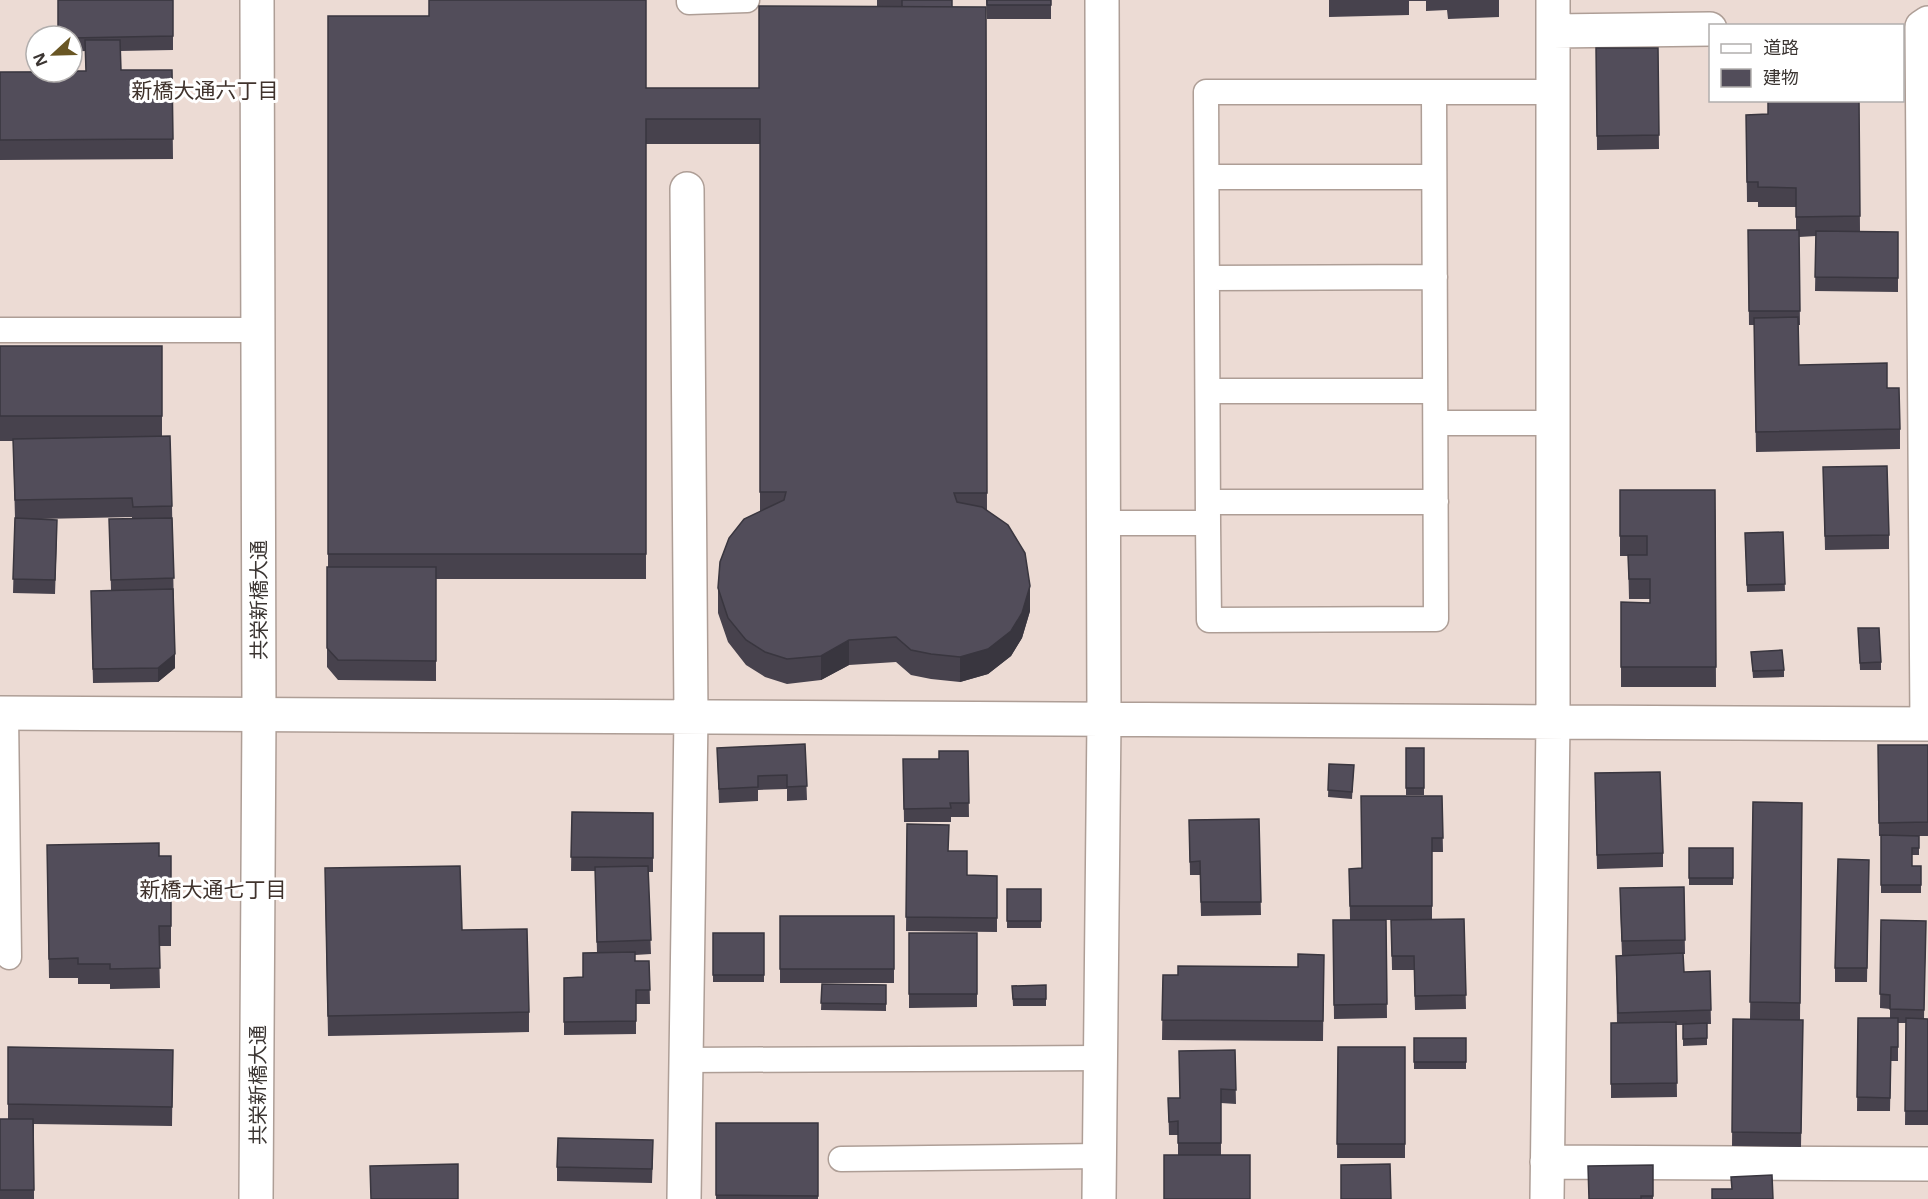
<svg xmlns="http://www.w3.org/2000/svg" width="1928" height="1199" viewBox="0 0 1928 1199" font-family="'Noto Sans','Noto Sans JP',sans-serif">
<rect width="100%" height="100%" fill="#ecdbd4"/>
<g fill="none" stroke-linecap="round" stroke-linejoin="round">
<defs>
<path id="service" d="M689,0V2L747,0
M1207,177H1434
M1207,278L1435,277
M0,330H258
M1208,391H1435
M1436,423H1553
M1208,502H1436
M1103,523H1208L1206,92H1553
M1208,523L1209,620L1436,619L1434,92
M6,713L9,957
M685,1060L1100,1058
M841,1159L1100,1156"/>
<path id="minor" d="M1553,31L1710,29
M0,713L1928,724
M1927,724L1922,27L1928,23
M1547,1162L1928,1164
M684,1199L691,717L687,189
M1099,1199L1104,720L1102,0
M1547,1199L1553,722V0"/>
<path id="tertiary" d="M256,1199L259,714L257,0"/>
</defs>
<!-- service casing -->
<use href="#service" stroke="#ae9e96" stroke-width="27"/>
<!-- minor casing -->
<use href="#minor" stroke="#ae9e96" stroke-width="36"/>
<!-- tertiary casing -->
<use href="#tertiary" stroke="#ae9e96" stroke-width="36"/>
<!-- service -->
<use href="#service" stroke="#fff" stroke-width="24"/>
<!-- minor -->
<use href="#minor" stroke="#fff" stroke-width="33"/>
<!-- tertiary -->
<use href="#tertiary" stroke="#fff" stroke-width="33"/>
</g>
<!-- wall -->
<path fill="#47424d" d="M173,0V50L120,51L121,70H172L173,159L0,160V72L86,71L85,51L72,52V36Z
M877,0H952V7H986L987,510L1030,611L1022,638L1011,656L988,674L960,682L931,679L911,675L896,662L849,665L821,680L787,684L765,677L746,665L728,642L718,613V588L760,512V144H646V579H436V681L338,680L327,667V567H328V16L646,88H759L877,7Z
M986,0H1051V19H987Z
M1329,0H1499V17L1448,19L1447,10L1426,11V1H1409V15L1329,17Z
M1596,48H1658L1659,149L1597,150Z
M1859,100L1860,231L1898,232V292L1815,291L1816,236L1799,237L1800,325H1798L1799,365L1887,388L1900,429V449L1756,452L1754,325H1749L1748,230H1796V207H1758V202H1747L1746,115L1768,114Z
M0,346H162V436L172,506L175,668L158,682L93,683L91,605L111,590L109,519H132V517L41,519L57,534L55,594L13,593L15,518L13,441H0Z
M1823,467L1889,535V549L1825,550Z
M1620,490H1715L1716,687H1621V602L1650,603V599H1629L1628,556H1620Z
M1783,532L1785,591L1747,592L1745,533Z
M1858,628L1881,662V670H1860Z
M1751,652L1784,670V677L1753,678Z
M805,744L807,800L787,801V789L758,790V801L719,803L717,748Z
M1878,745H1928V836H1919V855H1912V866H1921V893H1881V836H1879Z
M1406,748H1424V795H1406Z
M968,751L969,817H951V822H904L903,759H939Z
M1329,764L1354,765L1352,799L1328,797Z
M1595,787L1663,853V867L1597,869Z
M1442,796L1443,852H1432V920L1464,919L1466,1009L1415,1010L1414,970H1392L1391,920H1432H1386L1387,1018L1334,1019L1333,920H1350L1349,869L1361,868Z
M1753,802L1802,803L1800,1020H1803L1801,1147L1732,1146L1733,1019H1750Z
M572,812L653,813V872H648L651,954L635,955V961H649L650,1004H636V1034L564,1035V978L583,977L597,953L595,871H571Z
M1259,819L1261,915L1201,916L1200,875H1190L1189,820Z
M907,824L949,851L967,875L997,876V932L906,931Z
M1689,848H1733V885H1689Z
M171,856V946H159L160,988L110,989V984H78V978H49L47,865Z
M1869,860L1867,982H1835V968Z
M1684,887L1685,954H1683L1684,972L1710,971L1711,1024H1707V1045L1683,1046V1025H1676L1677,1097L1611,1098V1023H1617L1616,969L1622,955L1620,902Z
M325,888L462,930L529,1012V1032L328,1036Z
M1007,889H1041V928H1007Z
M780,916H894V983H780Z
M1881,920L1926,921L1924,1019H1928V1125H1905L1906,1023H1898V1061H1891L1890,1111H1857L1858,1018H1890V1009L1880,1008Z
M713,933H764V982H713Z
M909,933H977V1007L909,1008Z
M1324,955L1323,1041L1162,1040L1163,975H1178L1298,967Z
M822,984L886,985V1011L821,1010Z
M1046,985V1006H1013L1012,986Z
M1414,1038H1466V1069H1414Z
M8,1047L173,1050L172,1126L34,1124V1199H0V1119H8Z
M1338,1047H1405V1158H1337Z
M1235,1050L1236,1104L1221,1103V1155H1178V1135H1169L1168,1098H1180Z
M716,1123H818V1199H716Z
M653,1154L652,1183L557,1181V1167Z
M1653,1165V1199H1588Z"/>
<!-- shaded-wall -->
<path fill="#39363f" d="M1030,586V611L1022,638L1011,656L988,674L960,682V657Z
M849,640V665L821,680V656Z
M175,654V668L158,682V668Z"/>
<!-- building -->
<path fill="#524d5a" stroke="#39363f" stroke-width="1.5" d="M58,0H173V36L72,38V36H58Z
M429,0H646V88H759V6L986,7L987,493H954L957,502L982,507L1008,525L1025,553L1030,586L1022,613L1011,631L988,649L960,657L931,654L911,650L896,637L849,640L821,656L787,659L765,652L746,640L728,618L718,588L720,562L729,538L744,519L784,500L786,492H760V119H646V554H328V16H429Z
M902,0H952V7H902Z
M987,0H1051V5H987Z
M85,40H120L121,70H172L173,139L0,140V72H72V71H86Z
M1596,48H1658L1659,135L1597,136Z
M1768,100H1859L1860,216L1796,217V188L1758,187V182H1747L1746,115L1768,114Z
M1748,230H1799L1800,311H1749Z
M1816,231L1898,232V278L1815,277Z
M1798,317L1799,365L1887,363V388H1899L1900,429L1756,432L1754,318Z
M0,346H162V416H0Z
M170,436L172,506L133,507L132,498L15,500L13,439Z
M1887,466L1889,535L1825,536L1823,467Z
M1620,490H1715L1716,667H1621V602L1650,603V579H1629L1628,555H1647V536H1620Z
M15,518L57,520L55,580L13,579Z
M172,518L174,578L111,580L109,519Z
M1783,532L1785,584L1747,585L1745,533Z
M327,567H436V661L338,660L327,648Z
M173,589L175,654L158,668L93,669L91,591Z
M1858,628H1879L1881,662L1860,663Z
M1782,650L1784,670L1753,671L1751,652Z
M805,744L807,786L787,787V775L758,776V787L719,789L717,748Z
M1878,745H1928V822L1879,823Z
M1406,748H1424V788H1406Z
M939,751H968L969,803H950L951,808L904,809L903,759H939Z
M1329,764L1354,765L1352,792L1328,790Z
M1660,772L1663,853L1597,855L1595,773Z
M1361,796H1442L1443,838H1432V906H1350L1349,869L1362,868Z
M1753,802L1802,803L1800,1003L1750,1002Z
M572,812L653,813V858L571,857Z
M1259,819L1261,902H1201L1200,861L1190,862L1189,820Z
M907,824L949,825L948,851H967V875L997,876V918L906,917Z
M1881,835L1919,836V848H1912V866H1921V885H1881Z
M159,843V856H171V926H159L160,968L110,969V964H78V958L49,959L47,845Z
M1689,848H1733V878H1689Z
M1838,859L1869,860L1867,968H1835Z
M460,866L462,930L527,929L529,1012L328,1016L325,868Z
M648,866L651,940L597,942L595,867Z
M1684,887L1685,940L1622,941L1620,888Z
M1007,889H1041V921H1007Z
M780,916H894V969H780Z
M1464,919L1466,995L1415,996L1414,956H1392L1391,920Z
M1333,920H1386L1387,1004L1334,1005Z
M1881,920L1926,921L1924,1010L1890,1009V995L1880,994Z
M713,933H764V975H713Z
M909,933H977V994H909Z
M635,952V961H649L650,990H636V1021L564,1022V978L583,977V953Z
M1683,953L1684,972L1710,971L1711,1010L1618,1013L1616,956Z
M1298,954L1324,955L1323,1021L1162,1020L1163,975H1178V966L1298,967Z
M822,984L886,985V1004L821,1003Z
M1046,985V999H1013L1012,986Z
M1858,1018H1898V1047H1891L1890,1098L1857,1097Z
M1906,1018L1928,1019V1111H1905Z
M1733,1019L1803,1020L1801,1133L1732,1132Z
M1676,1022L1677,1083L1611,1084V1023Z
M1707,1023V1038L1683,1039V1024Z
M1414,1038H1466V1062H1414Z
M8,1047L173,1050L172,1107L8,1104Z
M1338,1047H1405V1144H1337Z
M1235,1050L1236,1090L1221,1089V1143H1178V1121L1169,1122L1168,1098H1180L1179,1051Z
M0,1119H33L34,1190H0Z
M716,1123H818V1196L716,1195Z
M558,1138L653,1140L652,1169L557,1167Z
M1164,1155H1250V1199H1164Z
M458,1164V1199H371L370,1166Z
M1390,1164L1391,1199H1341V1165Z
M1653,1165V1196H1641V1199H1589L1588,1166Z
M1772,1175L1773,1199H1712V1189H1732L1731,1177Z"/>
<g text-anchor="middle" dominant-baseline="central" stroke-width="6" stroke-linejoin="round" paint-order="stroke">
<!-- street labels -->
<g font-size="20" fill="#3b3532" stroke="#fff">
<text transform="translate(258 600) rotate(-90)">共栄新橋大通</text>
<text transform="translate(257 1085) rotate(-90)">共栄新橋大通</text>
</g>
<!-- neighbourhood labels -->
<g font-size="21" fill="#40332d" stroke="#fff">
<text x="205" y="90">新橋大通六丁目</text>
<text x="213" y="889">新橋大通七丁目</text>
</g>
</g>
<!-- legend -->
<rect x="1709" y="24" width="195" height="78" fill="#ffffff" stroke="#b1aead" stroke-width="1.5"/>
<rect x="1721" y="44" width="30" height="9" fill="#ffffff" stroke="#b1aead" stroke-width="1.5"/>
<text x="1763" y="54" font-size="18" fill="#3b3532">道路</text>
<rect x="1721" y="69" width="30" height="18" fill="#524d5a" stroke="#b1aead" stroke-width="1.5"/>
<text x="1763" y="84" font-size="18" fill="#3b3532">建物</text>
<!-- north arrow -->
<g transform="translate(54 54) rotate(248)"><circle r="28" fill="#ffffff" stroke="#b1aead" stroke-width="1.5"/>
<path d="M0-4.5L10 22L0 15L-10 22Z" fill="#695624"/>
<text y="-9" font-size="16" font-weight="bold" text-anchor="middle" fill="#3b3532">N</text>
</g>
</svg>
